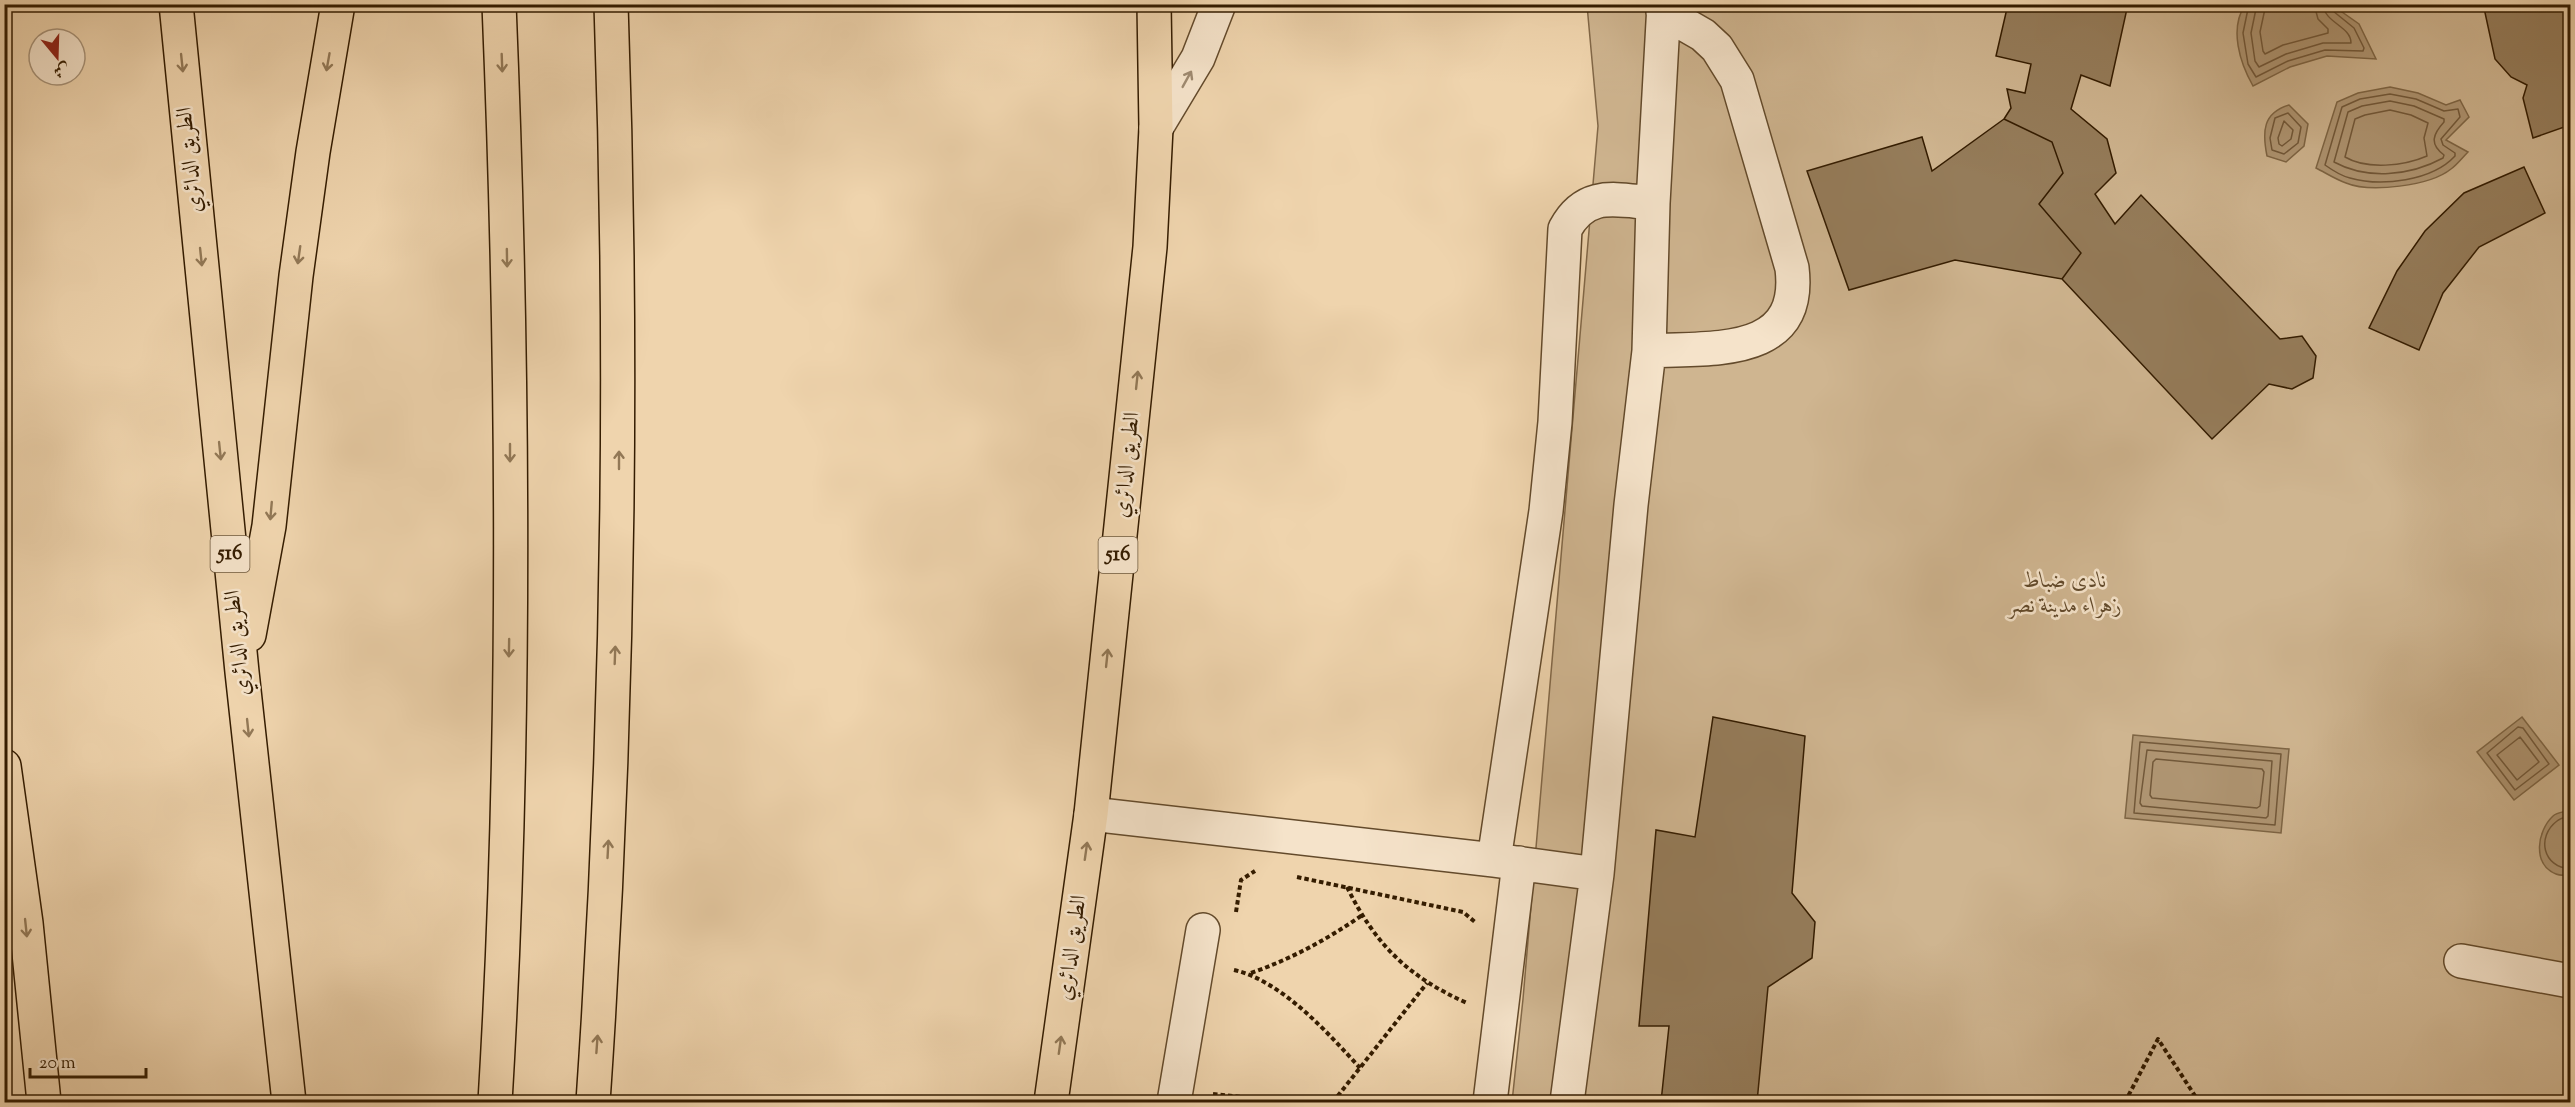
<svg xmlns="http://www.w3.org/2000/svg" width="2575" height="1107" viewBox="0 0 2575 1107" font-family="'Sorts Mill Goudy',Amiri,serif">
<rect width="100%" height="100%" fill="#efd4ad"/>
<filter id="stains"><feTurbulence type="fractalNoise" baseFrequency=".00333" numOctaves="4"/><feColorMatrix values="0 0 0 0 .2 0 0 0 0 .09 0 0 0 0 .02 0 0 0 .5 -.17"/></filter>
<radialGradient id="worn" r=".72"><stop offset=".6" stop-color="#630" stop-opacity="0"/><stop offset="1" stop-color="#630" stop-opacity=".3"/></radialGradient>
<!-- green -->
<path fill="#cfb590" stroke="#826848" stroke-width="1.5" d="M1587,5H2570V1102H1512L1523,999L1598,126Z"/>
<!-- water -->
<path fill="#af9572" stroke="#7e6544" stroke-width="1.5" d="M2245,5H2332L2359,24L2376,59L2327,56L2290,67L2253,86C2240,63 2229,29 2245,5Z
M2390,87L2418,93L2446,105L2460,100L2469,117L2446,140L2468,152C2462,158 2457,165 2451,169C2430,186 2370,193 2346,183C2335,179 2326,173 2316,168L2337,102L2358,93Z
M2289,105L2308,124L2304,146L2286,162L2267,156C2262,131 2263,113 2289,105Z
M2522,717L2559,765L2514,800L2477,752Z
M2133,735L2289,749L2281,833L2125,818Z
M2570,810V875C2567,875 2560,876 2556,874C2532,864 2537,831 2553,816C2557,812 2565,812 2570,810Z"/>
<g fill="none" stroke-linecap="round" stroke-linejoin="round">
<!-- shore -->
<path stroke="#725839" stroke-width="1.5" d="M2249,4L2243,33L2248,64L2256,77L2288,61L2325,50L2363,51L2364,48L2354,28L2333,11L2331,4
M2257,4L2251,33L2255,61L2259,67L2286,54L2323,43H2351C2351,26 2324,23 2323,4
M2266,4L2260,32L2263,51L2265,54L2283,45L2328,33V29L2318,19L2314,4
M2390,94L2416,99L2444,111L2458,109L2460,117L2441,139L2443,145L2455,153V156C2432,181 2381,187 2350,178C2341,176 2332,170 2325,165L2342,107L2360,99Z
M2390,101L2414,106L2444,119V122C2433,134 2429,144 2444,155L2443,158C2410,176 2367,180 2334,162L2348,112L2362,106Z
M2390,110L2411,115L2428,123L2424,138L2427,156C2404,166 2367,170 2345,157L2355,119L2365,115Z
M2288,113L2301,127L2298,143L2284,154L2272,150L2270,138L2275,118Z
M2284,121L2293,130L2291,139L2282,146L2279,144L2278,138Z
M2518,727L2523,728L2549,764L2515,790L2487,753Z
M2520,737L2539,762L2517,780L2497,755Z
M2140,742L2281,754L2275,825L2134,813Z
M2147,750L2272,761L2268,816L2266,818L2142,806L2140,803Z
M2156,759L2262,769L2264,772L2260,806L2257,808L2152,798L2150,795L2153,762Z
M2570,816C2566,817 2560,818 2557,821C2536,837 2543,867 2570,869"/>
</g>
<!-- building -->
<path fill="#957c5a" stroke="#341c00" stroke-width="1.5" d="M2008,4H2128L2110,86L2081,75L2071,109L2107,139L2116,173L2095,194L2115,224L2141,195L2280,339L2302,336L2316,356L2313,378L2292,389L2269,384L2212,439L2062,279L2081,253L2039,204L2063,173L2052,142L2004,119L2011,108L2007,89L2025,93L2031,64L1996,56Z
M2485,4H2570V125L2533,138L2523,98L2527,85L2511,77L2495,59L2484,8Z
M2004,119L2052,142L2063,173L2039,204L2081,253L2062,279L1955,260L1849,290L1807,171L1922,137L1932,171Z
M2524,167L2545,213L2479,247L2443,293L2419,350L2369,328L2397,271L2425,231L2464,193Z
M1713,717L1805,736L1792,893L1815,922L1812,958L1768,987L1757,1102H1661L1669,1026H1639L1656,830L1695,837Z"/>
<g fill="none" stroke-linecap="round" stroke-linejoin="round">
<defs>
<path id="minor" d="M1156,128L1198,58L1219,4
M1649,351C1711,347 1803,359 1792,268L1737,80L1717,48L1703,35L1663,12
M1091,814L1494,860L1597,874
M1494,860L1546,511L1555,422L1565,229C1586,190 1616,200 1653,203
M2461,961L2570,981
M1174,1102L1203,930
M1490,1102L1519,863
M1567,1102L1597,874L1631,505L1649,351L1653,203L1664,4"/>
<path id="highway" d="M176,4L242,672L289,1102
M249,635L269,526L296,276L313,152L338,4
M4,766L26,923L44,1102
M495,1102C517,737 514,370 499,4
M593,1102C618,737 624,371 611,4
M1051,1102L1091,814L1150,247L1156,128L1154,4"/>
</defs>
<!-- minor casing -->
<use href="#minor" stroke="#634a2b" stroke-width="36"/>
<!-- highway casing -->
<use href="#highway" stroke="#341c00" stroke-width="36"/>
<!-- path -->
<path stroke="#341c00" stroke-width="4" stroke-dasharray="4.5 3" stroke-linecap="butt" d="M1297,877L1463,912L1475,922
M1347,887C1375,944 1408,977 1467,1003
M1236,912L1241,880L1255,871
M1234,970C1282,981 1328,1033 1360,1068
M1251,973C1291,959 1326,940 1361,916
M1213,1094L1292,1102
M1333,1102L1427,983
M2125,1102L2158,1039L2199,1102"/>
<!-- minor -->
<use href="#minor" stroke="#f5e3ca" stroke-width="33"/>
<!-- highway -->
<use href="#highway" stroke="#efd4ad" stroke-width="33"/>
</g>
<!-- one-way arrows -->
<defs><path id="oneway-shaft" d="M-6 0H5M1.5-3L5.5 0L1.5 3" fill="none" stroke-width="1.6" stroke-linecap="round" stroke-linejoin="round" transform="scale(1.5)"/></defs>
<g stroke="#927856">
<use href="#oneway-shaft" transform="translate(328 62) rotate(100)"/>
<use href="#oneway-shaft" transform="translate(182 63) rotate(84)"/>
<use href="#oneway-shaft" transform="translate(502 63) rotate(88)"/>
<use href="#oneway-shaft" transform="translate(299 255) rotate(98)"/>
<use href="#oneway-shaft" transform="translate(201 257) rotate(84)"/>
<use href="#oneway-shaft" transform="translate(507 258) rotate(89)"/>
<use href="#oneway-shaft" transform="translate(1137 380) rotate(-84)"/>
<use href="#oneway-shaft" transform="translate(220 451) rotate(84)"/>
<use href="#oneway-shaft" transform="translate(510 453) rotate(90)"/>
<use href="#oneway-shaft" transform="translate(619 460) rotate(-90)"/>
<use href="#oneway-shaft" transform="translate(271 511) rotate(95)"/>
<use href="#oneway-shaft" transform="translate(509 648) rotate(91)"/>
<use href="#oneway-shaft" transform="translate(615 655) rotate(-88)"/>
<use href="#oneway-shaft" transform="translate(1107 658) rotate(-84)"/>
<use href="#oneway-shaft" transform="translate(248 728) rotate(84)"/>
<use href="#oneway-shaft" transform="translate(608 849) rotate(-87)"/>
<use href="#oneway-shaft" transform="translate(1086 851) rotate(-82)"/>
<use href="#oneway-shaft" transform="translate(26 928) rotate(84)"/>
<use href="#oneway-shaft" transform="translate(597 1044) rotate(-86)"/>
<use href="#oneway-shaft" transform="translate(1060 1045) rotate(-82)"/>
</g>
<use stroke="#9e896f" href="#oneway-shaft" transform="translate(1187 79) rotate(-61)"/>
<g text-anchor="middle" dominant-baseline="central" stroke-width="5" stroke-linejoin="round" paint-order="stroke">
<!-- shield labels -->
<g fill="#f5e3ca" stroke="#6e583d" stroke-width="1.5">
<rect x="210.5" y="536" width="39" height="36" rx="4.5"/>
<rect x="1098.5" y="537" width="39" height="36" rx="4.5"/>
</g>
<g font-size="21" font-weight="bold" fill="#341c00">
<text x="230" y="554">516</text>
<text x="1118" y="555">516</text>
</g>
<!-- street labels -->
<g font-size="22" fill="#341c00" stroke="#f5e3ca">
<text transform="translate(191 160) rotate(-96)">الطريق الدائري</text>
<text transform="translate(1128 465) rotate(-84)">الطريق الدائري</text>
<text transform="translate(239 643) rotate(-96)">الطريق الدائري</text>
<text transform="translate(1073 948) rotate(-82)">الطريق الدائري</text>
</g>
<!-- park labels -->
<g font-size="22" font-style="italic" fill="#624a2b" stroke="#f5e3ca">
<text x="2065" y="582">نادى ضباط<tspan x="2065" dy="25">زهراء مدينة نصر</tspan></text>
</g>
</g>
<!-- margin -->
<rect width="2575" height="1107" fill="none" stroke="#efd4ad" stroke-width="24"/>
<rect x="6" y="6" width="2563" height="1095" fill="none" stroke="#341c00" stroke-width="3"/>
<rect x="12" y="12" width="2551" height="1083" fill="none" stroke="#341c00" stroke-width="1.5"/>
<!-- north arrow -->
<g transform="translate(57 57) rotate(161)"><circle r="28" fill="#f5e3ca" stroke="#a89379" stroke-width="1.5"/>
<path d="M0-4.5L10 22L0 15L-10 22Z" fill="#8f2418"/>
<text y="-9" font-size="16" font-weight="bold" text-anchor="middle" fill="#341c00">ش</text>
</g>
<!-- scale -->
<path d="M30 1068v9h116v-9" fill="none" stroke="#341c00" stroke-width="3"/>
<text x="39" y="1068" font-size="18" fill="#341c00" stroke="#f5e3ca" stroke-width="4.5" paint-order="stroke">20 m</text>
<rect width="100%" height="100%" filter="url(#stains)"/>
<rect width="100%" height="100%" fill="url(#worn)"/>
</svg>
